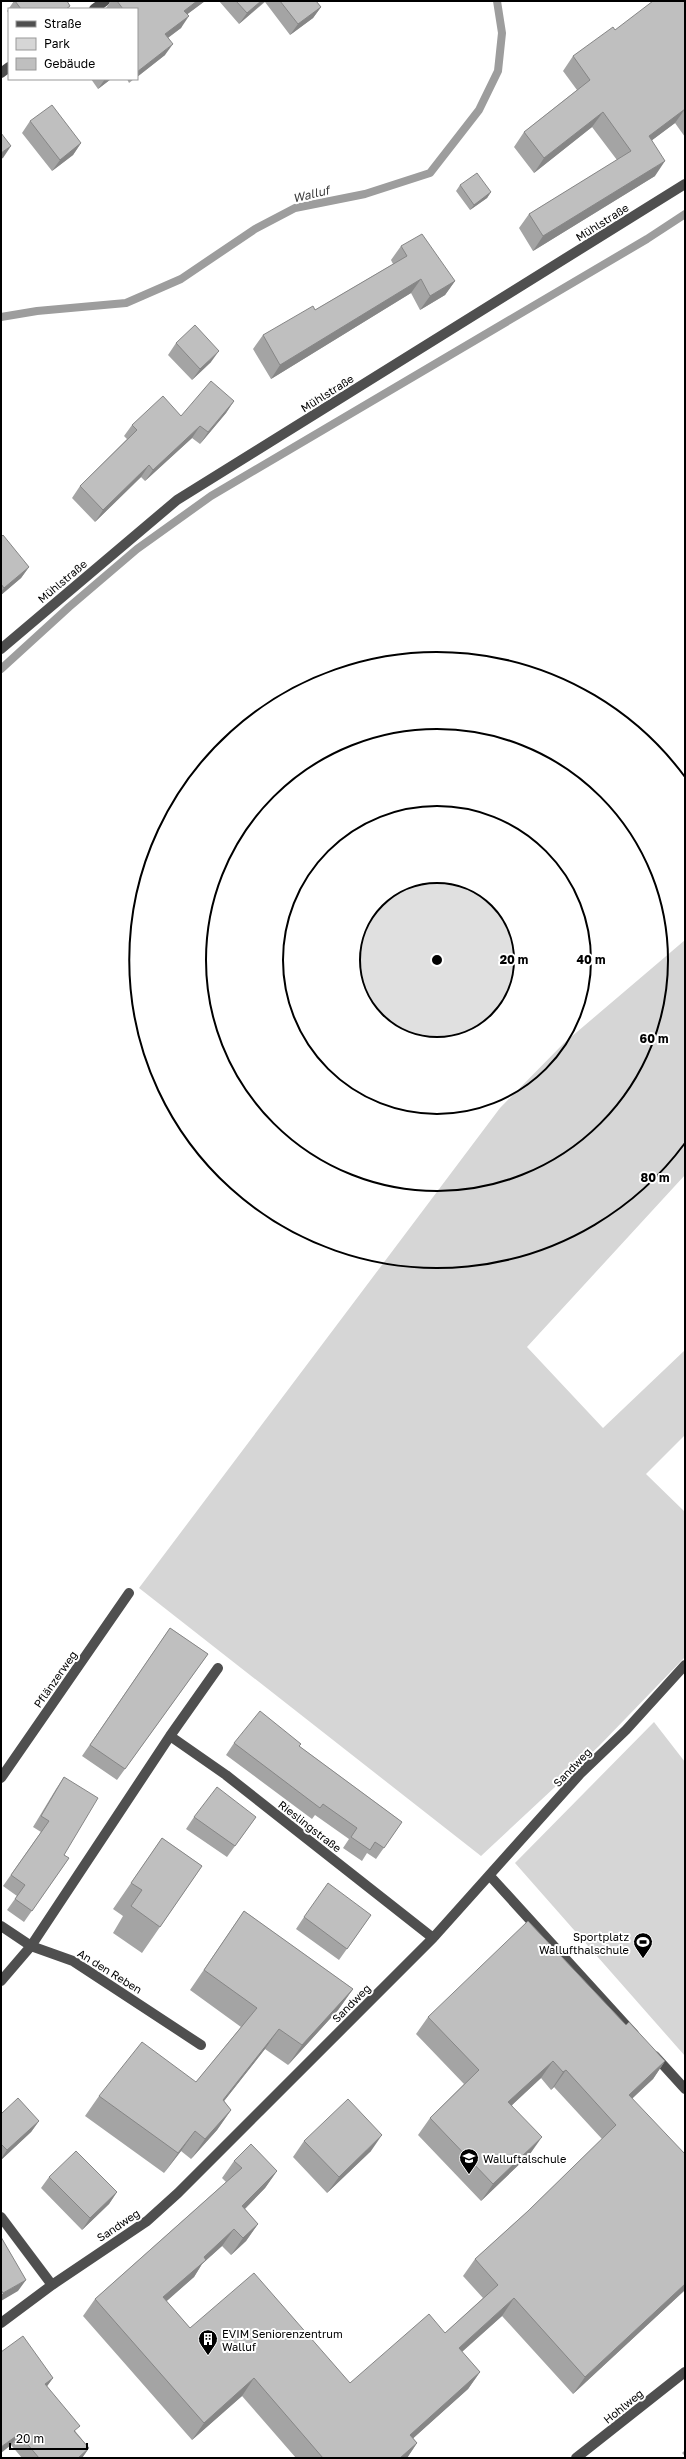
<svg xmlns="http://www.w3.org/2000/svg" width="686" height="2459" viewBox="0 0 686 2459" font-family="'Golos Text',sans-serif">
<rect width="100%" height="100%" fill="#fff"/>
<!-- green -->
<path fill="#d6d6d6" d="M685,940V1175L527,1347L603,1428L685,1350V1435L646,1474L685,1512V1657L599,1746L481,1856L139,1588L500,1108L564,1043Z
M654,1722L685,1762V2056L515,1863Z"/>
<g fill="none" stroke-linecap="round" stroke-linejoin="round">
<!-- stream -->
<path stroke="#9d9d9d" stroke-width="8" d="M1,317L37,311L126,303L181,279L255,229L295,208L365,194L430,173L479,110L498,71L502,33L497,1
M1,669L69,607L137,549L211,496L647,239L685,214"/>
<!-- minor -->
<path stroke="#4f4f4f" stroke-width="10" d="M94,9L105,1
M1,73L9,67
M1,649L177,500L685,184
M170,1736L226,1775L433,1938
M1,1778L129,1593
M490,1876L634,2034
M1,1926L31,1946L73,1961L201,2045
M1,1981L31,1946L170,1736L218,1668
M655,2056L685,2089
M1,2217L52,2285
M1,2323L52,2285L147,2221L178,2193L433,1938L580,1774L626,1730L685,1665
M576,2458L685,2372"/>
</g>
<!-- wall -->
<path fill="#a4a4a4" d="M14,1H67L70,6L68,9H9V14L7,11Z
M111,1H205L187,14L181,28L168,38L165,55L137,77V9H107L106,8Z
M219,1H316L321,7L313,18L290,35L265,2L239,24Z
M685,1V137L675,123L652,140L655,176L533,251L519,228L529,214L617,160L592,127L534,173L514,147L524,132L577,90L563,71L573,56L615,30Z
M91,79H111L98,89Z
M127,79H134L129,83Z
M30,121L81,143L73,155L52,171L22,133Z
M460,185L491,192L487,198L470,210L456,191Z
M401,246L455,281L445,295L420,310L411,293L271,379L253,349L263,335L315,310L393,264L391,260Z
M176,343L211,362L192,380L168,355Z
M234,401L226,413L200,444L192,438L145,481L141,477L95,522L72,498L80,486L127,439L124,436L132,425L181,416Z
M1,537L29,567L21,578L1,595Z
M170,1628L208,1654L117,1780L82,1756Z
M234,1743L299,1746L402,1822L376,1859L367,1853L362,1861L343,1848L349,1839L315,1815L312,1819L226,1755Z
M64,1777V1855L69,1858L24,1922L7,1910L17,1896L3,1886L41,1832L33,1827L56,1789Z
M194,1817H256L227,1857L186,1829Z
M162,1838L202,1866L142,1953L113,1933L123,1916L113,1909Z
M244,1911L353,1989L338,2010L288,2065L265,2049L224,2101L231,2110L217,2130L191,2159L181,2151L164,2173L85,2116L99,2096L196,2082L241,2027L190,1990Z
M371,1915L339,1960L296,1929L304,1917Z
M428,2017L626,2025L665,2061L653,2079L632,2098L685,2290L573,2394L502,2316L462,2352L480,2372L468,2389L413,2438L417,2443L407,2458H296L242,2396L192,2440L83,2316L95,2299L226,2182L222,2178L234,2161L277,2171L265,2188L245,2209L258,2224L246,2241L231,2255L222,2246L202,2264L194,2277L166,2301L190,2328L350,2383L445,2333L483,2298L463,2276L475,2259L528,2211L602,2139L554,2087L551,2090L541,2078L512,2105L530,2154L481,2201L418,2135L430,2118L464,2084L416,2034Z
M1,2114L39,2121L31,2132L1,2160Z
M304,2141L371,2151L327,2193L293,2157Z
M49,2177L117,2192L109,2204L82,2230L41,2188Z
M1,2352L53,2378L47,2386L76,2432L89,2448L82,2458H22L11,2445Z
M685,2450V2456L682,2453Z"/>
<!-- shaded-wall -->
<path fill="#868686" d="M197,1H205L177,22L184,11Z
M261,1H265L239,24L247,13Z
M321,7L313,18L290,35L298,24Z
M189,16L181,28L158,45L165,34Z
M173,44L165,55L137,77V72Z
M105,79H111L98,89Z
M685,109L675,123L639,150L649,136Z
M603,112L592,127L534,173L544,158Z
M81,143L73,155L52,171L60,160Z
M11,146L3,158L1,159V153Z
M665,161L655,176L533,251L543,236Z
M491,192L487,198L470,210L474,205Z
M421,279L411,293L271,379L280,365Z
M455,281L445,295L420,310L430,296Z
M219,351L211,362L192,380L200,369Z
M234,401L226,413L200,444L208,432Z
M200,426L192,438L145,481L153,470Z
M149,465L141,477L95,522L103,510Z
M29,567L21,578L1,595V592L4,588Z
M353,1989L338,2010L288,2065L302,2045Z
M279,2029L265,2049L209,2120L223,2100Z
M553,2061L541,2078L496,2120L508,2102Z
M665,2061L653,2079L617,2113L629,2095Z
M566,2070L554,2087L551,2090L563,2072Z
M231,2110L217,2130L191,2159L205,2139Z
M39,2121L31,2132L1,2160V2159L7,2150Z
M195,2131L181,2151L164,2173L178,2153Z
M382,2135L371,2151L327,2193L339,2177Z
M542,2137L530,2154L481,2201L493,2184Z
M277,2171L265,2188L230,2224L242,2206Z
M117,2192L109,2204L82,2230L90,2218Z
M258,2224L246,2241L231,2255L243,2238Z
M234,2229L222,2246L202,2264L194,2277L151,2315L163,2297L204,2257Z
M26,2280L18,2291L1,2301V2295L3,2293Z
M685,2284V2290L573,2394L585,2377Z
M514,2298L502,2316L447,2365L459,2348Z
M480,2372L468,2389L398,2452L410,2435Z
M53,2378L45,2389V2384Z
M254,2378L242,2396L192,2440L204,2423Z
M19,2434L11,2445L1,2453V2447Z
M417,2443L407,2458H400Z
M89,2448L82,2458H78Z"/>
<!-- building -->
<path fill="#bfbfbf" stroke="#868686" d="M15,1H67L70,6L66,9H21Z
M117,1H197L184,11L189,16L165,34L173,44L137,72V9H123Z
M236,1H261L247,13Z
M280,1H316L321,7L298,24Z
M653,1H685V109L649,136L665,161L543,236L529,214L631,151L603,112L544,158L524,132L590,80L573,56L613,27L615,30Z
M52,105L81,143L60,160L30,121Z
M1,133L11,146L1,153Z
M477,173L491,192L474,205L460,185Z
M422,234L455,281L430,296L421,279L280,365L263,335L313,306L315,310L407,256L401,246Z
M195,325L219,351L200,369L176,343Z
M211,381L234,401L208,432L200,426L153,470L149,465L103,510L80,486L137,430L132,425L163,396L181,416Z
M3,535L29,567L4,588L1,584V537Z
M170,1628L208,1654L125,1769L90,1745Z
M260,1711L301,1744L299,1746L402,1822L384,1848L375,1842L370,1850L351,1837L357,1828L323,1804L320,1808L234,1743Z
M64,1777L98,1798L64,1855L69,1858L32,1911L15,1899L25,1885L11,1875L49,1821L41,1816Z
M217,1787L256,1817L235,1846L194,1817Z
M162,1838L202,1866L160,1927L131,1906L142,1890L131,1883Z
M328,1883L371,1915L347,1949L304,1917Z
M244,1911L353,1989L302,2045L279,2029L223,2100L231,2110L205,2139L195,2131L178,2153L99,2096L142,2042L196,2082L257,2008L204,1970Z
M528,1921L626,2025L629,2022L665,2061L629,2095L685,2154V2284L585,2377L514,2298L459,2348L480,2372L410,2435L417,2443L400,2458H323L254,2378L204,2423L95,2299L242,2168L234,2161L251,2144L277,2171L242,2206L258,2224L243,2238L234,2229L204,2257L206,2260L163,2297L190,2328L254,2273L350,2383L429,2314L445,2333L498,2285L475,2259L528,2211L616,2125L566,2070L563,2072L553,2061L508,2102L542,2137L493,2184L430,2118L479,2070L428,2017Z
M18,2098L39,2121L7,2150L1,2144V2114Z
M348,2099L382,2135L339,2177L304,2141Z
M76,2151L117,2192L90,2218L49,2177Z
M1,2237L26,2280L3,2293L1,2290Z
M23,2336L53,2378L45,2384L80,2426L74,2431L89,2448L78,2458H39L19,2434L1,2447V2352Z"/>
<!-- distance rings -->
<circle cx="437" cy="960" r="77" fill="#000" fill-opacity=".12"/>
<g fill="none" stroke="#000" stroke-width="2">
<circle cx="437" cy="960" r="77"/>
<circle cx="437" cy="960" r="154"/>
<circle cx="437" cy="960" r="231"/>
<path d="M685 1143A308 308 0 1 1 685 777"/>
</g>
<!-- icons -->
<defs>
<symbol id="stadium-pin" viewBox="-11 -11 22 30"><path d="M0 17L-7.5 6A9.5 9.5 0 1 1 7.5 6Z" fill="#000" stroke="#fff"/><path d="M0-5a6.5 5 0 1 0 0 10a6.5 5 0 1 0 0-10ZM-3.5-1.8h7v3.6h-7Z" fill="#fff"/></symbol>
<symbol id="school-pin" viewBox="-11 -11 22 30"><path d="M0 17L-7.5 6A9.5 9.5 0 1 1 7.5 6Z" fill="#000" stroke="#fff"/><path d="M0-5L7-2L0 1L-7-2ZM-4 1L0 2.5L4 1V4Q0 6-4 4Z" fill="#fff"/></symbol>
<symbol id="building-pin" viewBox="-11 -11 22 30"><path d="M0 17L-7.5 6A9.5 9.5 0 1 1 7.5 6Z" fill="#000" stroke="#fff"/><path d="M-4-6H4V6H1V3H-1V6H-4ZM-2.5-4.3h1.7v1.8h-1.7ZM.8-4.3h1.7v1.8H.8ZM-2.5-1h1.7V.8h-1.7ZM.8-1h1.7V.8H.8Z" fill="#fff"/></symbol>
</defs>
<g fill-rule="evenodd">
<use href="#stadium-pin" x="632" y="1931" width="22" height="30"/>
<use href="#school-pin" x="458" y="2147" width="22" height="30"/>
<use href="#building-pin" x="197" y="2328" width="22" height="30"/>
</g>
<g text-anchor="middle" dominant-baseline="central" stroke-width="4" stroke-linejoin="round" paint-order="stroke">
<!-- street labels -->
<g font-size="11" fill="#000" stroke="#fff">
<text transform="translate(602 222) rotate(-32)">Mühlstraße</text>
<text transform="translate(327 393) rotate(-32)">Mühlstraße</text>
<text transform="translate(62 581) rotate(-40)">Mühlstraße</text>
<text transform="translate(55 1679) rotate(-55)">Pflänzerweg</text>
<text transform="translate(572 1767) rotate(-46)">Sandweg</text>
<text transform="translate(310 1826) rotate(38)">Rieslingstraße</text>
<text transform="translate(110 1971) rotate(32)">An den Reben</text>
<text transform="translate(351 2003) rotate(-45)">Sandweg</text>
<text transform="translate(118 2225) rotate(-34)">Sandweg</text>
<text transform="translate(623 2406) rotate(-39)">Hohlweg</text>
</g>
<!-- poi labels -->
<g font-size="11" fill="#000" stroke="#fff" text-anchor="start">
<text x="629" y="1936" text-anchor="end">Sportplatz<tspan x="629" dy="13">Wallufthalschule</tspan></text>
<text x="483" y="2158">Walluftalschule</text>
<text x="222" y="2333">EVIM Seniorenzentrum<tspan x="222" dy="13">Walluf</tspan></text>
</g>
<!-- water labels -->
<g font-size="12" font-style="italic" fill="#3e3e3e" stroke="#fff">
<text transform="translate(311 194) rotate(-14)">Walluf</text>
</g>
</g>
<circle cx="437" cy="960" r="6" fill="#000" stroke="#fff" stroke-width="2"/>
<g font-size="12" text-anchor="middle" font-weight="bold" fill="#000" stroke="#fff" stroke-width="4" stroke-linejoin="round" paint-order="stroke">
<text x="514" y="964">20 m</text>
<text x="591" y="964">40 m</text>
<text x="654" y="1043">60 m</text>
<text x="655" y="1182">80 m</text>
</g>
<!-- border -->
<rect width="686" height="2459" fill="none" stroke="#000000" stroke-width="4"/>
<!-- legend -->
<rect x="8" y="8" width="130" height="72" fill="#ffffff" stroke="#999999"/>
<rect x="16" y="21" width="20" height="6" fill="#4f4f4f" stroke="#999999"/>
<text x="44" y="28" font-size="12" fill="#000000">Straße</text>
<rect x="16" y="38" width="20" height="12" fill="#d6d6d6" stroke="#999999"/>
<text x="44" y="48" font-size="12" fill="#000000">Park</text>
<rect x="16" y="58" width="20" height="12" fill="#bfbfbf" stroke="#999999"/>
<text x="44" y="68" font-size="12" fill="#000000">Gebäude</text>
<!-- scale -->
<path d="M10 2443v6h77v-6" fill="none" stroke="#000000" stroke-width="2"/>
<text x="16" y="2443" font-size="12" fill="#000000" stroke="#ffffff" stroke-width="3" paint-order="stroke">20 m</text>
</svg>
